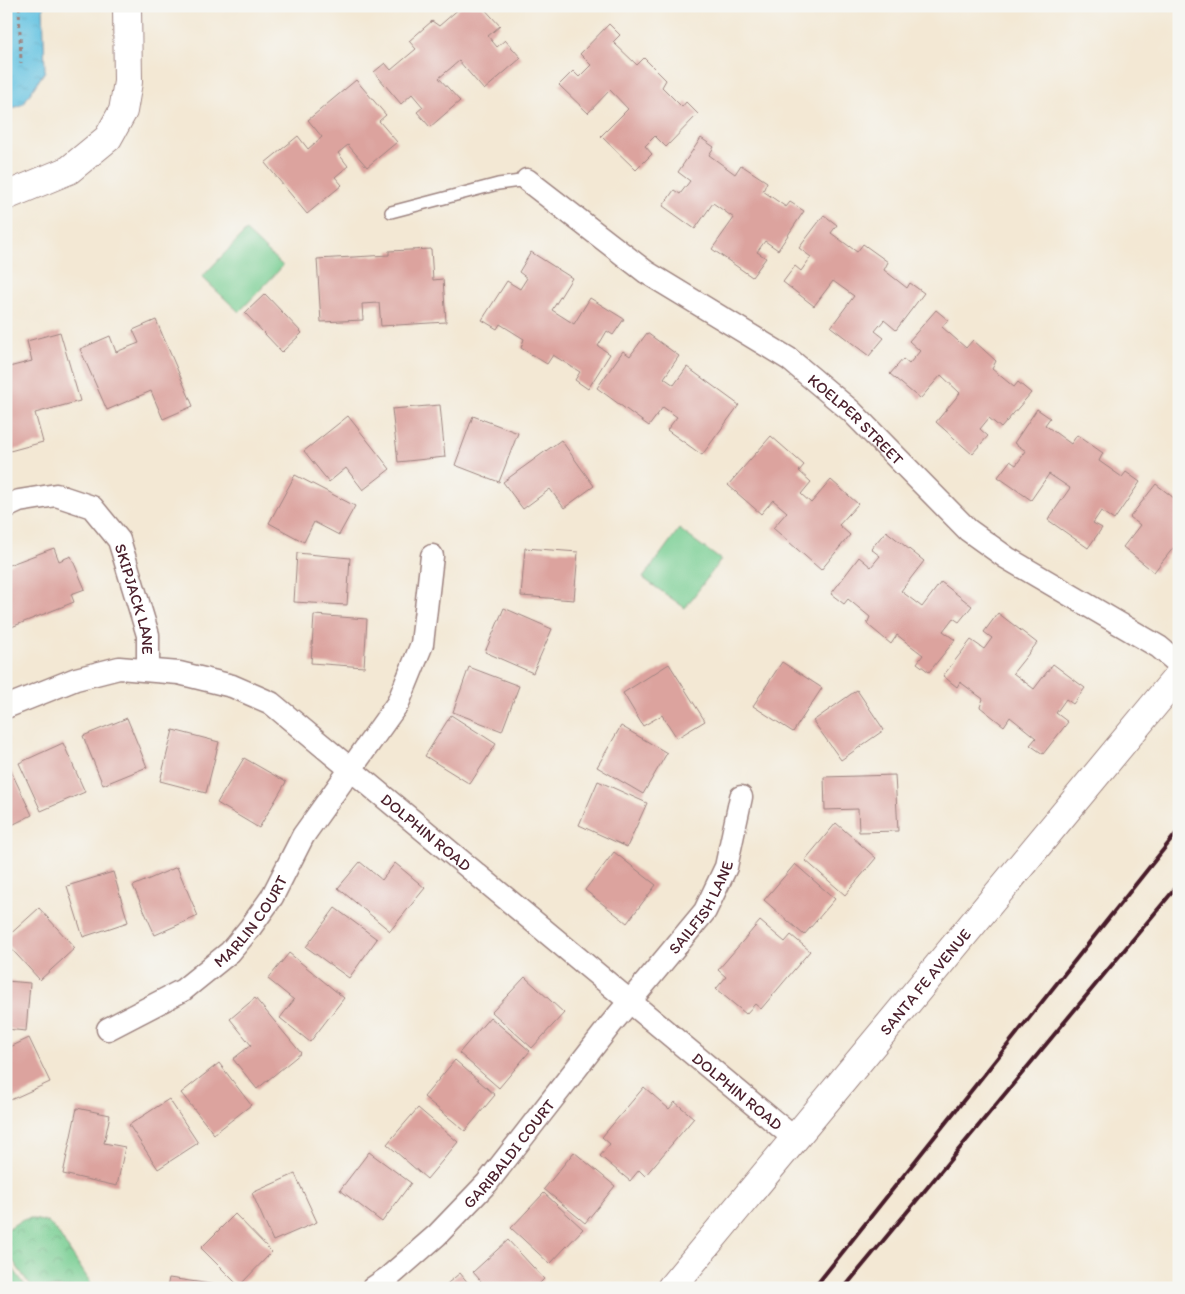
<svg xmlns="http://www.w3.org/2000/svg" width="1185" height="1294" viewBox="0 0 1185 1294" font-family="Itim,sans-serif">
<defs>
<pattern id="park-crowns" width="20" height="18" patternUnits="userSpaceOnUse" patternTransform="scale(1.25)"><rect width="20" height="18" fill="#76cd91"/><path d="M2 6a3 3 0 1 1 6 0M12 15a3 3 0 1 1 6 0" fill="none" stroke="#63a677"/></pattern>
<pattern id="water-ripples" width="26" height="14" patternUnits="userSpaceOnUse" patternTransform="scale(1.25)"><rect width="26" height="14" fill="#63c2e1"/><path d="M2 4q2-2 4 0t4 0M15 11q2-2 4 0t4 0" fill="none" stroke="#57a6c1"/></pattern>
</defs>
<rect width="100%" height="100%" fill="#f6f6f2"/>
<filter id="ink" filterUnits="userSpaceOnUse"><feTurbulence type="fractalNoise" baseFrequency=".02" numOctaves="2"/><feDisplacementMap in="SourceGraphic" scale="10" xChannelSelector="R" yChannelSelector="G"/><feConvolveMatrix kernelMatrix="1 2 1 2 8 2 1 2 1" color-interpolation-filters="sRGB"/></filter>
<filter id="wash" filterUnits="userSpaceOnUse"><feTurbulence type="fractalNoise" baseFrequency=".0096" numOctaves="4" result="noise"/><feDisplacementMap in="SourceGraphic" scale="20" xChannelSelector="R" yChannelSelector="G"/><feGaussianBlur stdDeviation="1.12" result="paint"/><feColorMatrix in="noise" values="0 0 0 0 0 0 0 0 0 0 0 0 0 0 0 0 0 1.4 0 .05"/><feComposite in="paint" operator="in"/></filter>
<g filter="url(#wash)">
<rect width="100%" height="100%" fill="#f3e8d4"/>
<!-- green -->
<path fill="#76cd91" stroke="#60765e" d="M246,231L283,266L239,312L202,277Z
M679,529L721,560L685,608L643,578Z
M6,1259L27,1288H6Z"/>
<!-- park -->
<path fill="url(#park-crowns)" stroke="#60765e" d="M29,1218L47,1222L56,1230L94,1288H32L6,1251V1230L20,1221Z"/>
<!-- water -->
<path fill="url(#water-ripples)" stroke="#567086" d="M6,6H43L45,71L23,104L6,111Z"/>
<g id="blocks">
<!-- building -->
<path fill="#dca39e" d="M460,6H482L500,26L488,36L497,47L505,40L521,58L484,90L459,61L439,78L460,101L430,127L417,112L423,107L412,94L401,104L374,72L385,63L391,70L416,49L409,41L432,21L439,26L461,7Z
M609,24L620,35L613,42L637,65L644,58L666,80L662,87L682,107L686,102L698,114L666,147L655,136L645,146L652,154L636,170L601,136L628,109L610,90L588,113L559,85L573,71L579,77L591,65L580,54Z
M356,80L386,115L379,121L397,142L367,167L348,145L338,153L348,166L335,177L342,185L307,214L265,163L298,136L308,149L322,137L308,120Z
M701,138L714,147L709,155L735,174L741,165L767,182L763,191L786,207L790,202L804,211L778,250L765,241L757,252L766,258L752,277L712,249L734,218L713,203L695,229L663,206L674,190L680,194L690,181L678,172Z
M824,215L837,225L831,233L857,252L863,244L888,262L884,270L907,288L910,283L924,293L896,330L884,320L875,331L884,338L869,356L831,327L854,296L833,281L814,306L783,282L795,266L801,271L811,257L799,248Z
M431,249L433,280L443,279L446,322L381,326L379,303L362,304L363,320L321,322L317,259L389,255V251Z
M531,252L572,278L552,310L574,324L590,298L624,319L613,335L607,331L598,346L610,354L588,389L575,380L580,372L553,355L547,364L521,348L524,339L500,324L497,329L482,320L507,281L520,289L527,278L519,272Z
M265,294L302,333L282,352L245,313Z
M936,310L948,320L942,327L966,348L973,340L996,361L992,369L1014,387L1018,382L1031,393L1001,428L989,418L980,429L988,436L972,454L936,422L960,393L941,375L920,399L890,374L903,359L909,364L920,351L909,341Z
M156,320L193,406L163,419L151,391L107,410L80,349L110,336L116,352L139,343L133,330Z
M60,332L80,401L35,413L43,442L10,451L6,439V360L9,367L32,361L27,341Z
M647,333L679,356L664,378L674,385L687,367L739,405L702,455L667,430L677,417L663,407L649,426L597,388L623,351L630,356Z
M440,405L445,457L398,462L392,409Z
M1037,409L1050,418L1045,425L1071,444L1077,435L1103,453L1099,461L1122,477L1126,472L1140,482L1114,520L1101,511L1093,523L1102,528L1088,548L1048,520L1070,488L1049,474L1031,500L998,477L1010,461L1016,465L1026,451L1014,443Z
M348,416L390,469L363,490L346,468L329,482L304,451Z
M473,416L518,433L499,482L455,465Z
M771,436L804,465L799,471L811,482L801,494L811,503L831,480L858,504L839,525L850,535L821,570L773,528L787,512L773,500L761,514L728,485Z
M561,440L594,486L564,508L550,489L523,509L503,482Z
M295,475L355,506L339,535L314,522L304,542L269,523Z
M1156,484L1179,502V550L1174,547L1154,572L1123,547L1140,525L1130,517Z
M886,531L924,561L901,591L922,607L941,582L972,606L959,622L953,618L943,631L955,640L929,672L917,663L923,655L897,635L891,644L867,624L870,617L848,599L844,604L831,594L859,557L871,567L880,556L871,549Z
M54,548L59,561L71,556L85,589L71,594L74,602L9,628L6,622V566Z
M525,548L578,552L574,600L521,596Z
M297,553L350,558L347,605L294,602Z
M504,608L552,629L533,673L485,652Z
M998,613L1037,643L1013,673L1034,689L1053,664L1085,688L1073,704L1066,699L1056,713L1068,722L1043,754L1030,745L1036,738L1010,717L1004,726L980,707L983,699L960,682L957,687L943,676L971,640L984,649L992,638L984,632Z
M314,615L367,619L364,667L311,663Z
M782,662L822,688L793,732L753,706Z
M669,664L705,721L677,738L662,715L643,726L623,693Z
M469,667L519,686L502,731L453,712Z
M857,690L884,730L841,760L813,721Z
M451,715L496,744L470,784L425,756Z
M127,718L147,767L103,785L83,736Z
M621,726L667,753L643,794L597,767Z
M173,730L219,742L206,793L160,781Z
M63,743L85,792L41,811L19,763Z
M244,758L286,782L259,828L217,803Z
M9,767L32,815L6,828V769Z
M895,775L898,831L859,832L858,809L825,810L824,777Z
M598,781L647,803L627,847L579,825Z
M836,823L876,858L845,895L805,860Z
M614,852L656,885L627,923L585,890Z
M360,862L382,880L395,863L425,888L390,931L338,888Z
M795,864L835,899L804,935L764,900Z
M177,867L198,916L155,935L133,886Z
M113,872L128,922L83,937L67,886Z
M39,908L75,948L40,980L6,943V938Z
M335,908L377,939L349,978L306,947Z
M760,921L785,942L791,935L810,951L761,1009L755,1004L746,1014L716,989L726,977L718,970Z
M289,953L344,998L310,1042L280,1018L294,1000L268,979Z
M525,977L564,1013L532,1048L492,1012Z
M6,981L30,983L26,1031L6,1029Z
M255,998L301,1053L257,1089L233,1059L251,1045L230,1019Z
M490,1017L530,1051L499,1088L459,1053Z
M29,1038L50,1082L6,1102V1049Z
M455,1060L495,1095L465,1131L424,1097Z
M219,1063L251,1105L214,1134L181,1093Z
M644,1087L669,1109L675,1102L694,1118L645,1176L639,1170L630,1181L600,1156L610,1144L602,1137Z
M169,1099L198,1143L158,1169L129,1125Z
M77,1108L110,1115L104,1143L125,1147L117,1186L63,1174Z
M418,1108L458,1142L427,1179L387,1144Z
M369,1152L411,1183L382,1222L340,1190Z
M574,1152L615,1186L585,1223L544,1189Z
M295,1174L317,1222L273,1241L252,1193Z
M544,1193L583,1229L550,1264L511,1228Z
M235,1214L272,1252L239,1286L201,1248Z
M508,1240L544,1279L535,1288H487L473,1272Z
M460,1273L472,1288H442Z
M169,1278L232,1287V1288H167Z"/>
</g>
</g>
<g filter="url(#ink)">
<use href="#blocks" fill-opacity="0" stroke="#9e8480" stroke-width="1"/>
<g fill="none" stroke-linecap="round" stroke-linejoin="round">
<defs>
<path id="service" d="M391,212L498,184L527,180"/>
<g id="minor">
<path id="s1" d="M527,180L646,272L789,359L851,411L968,530L1007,558L1159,647L1179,664"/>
<path id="s2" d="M6,507L19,501L56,495L92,507L119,540L148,635V669"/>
<path id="s3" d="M6,707L76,679L119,668L179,673L232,686L271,703L794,1138"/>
<path id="s4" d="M108,1029L183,990L230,952L250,928L272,897L303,836L398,703L422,644L432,556"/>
<path id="s5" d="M373,1288L389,1277L437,1235L487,1183L611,1024L705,911L726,867L741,797"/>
</g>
<g id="tertiary">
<path d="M6,196L69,170L108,138L123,111L128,82L127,6"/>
<path id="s6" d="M671,1288L1179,675"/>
</g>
</defs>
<!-- service casing -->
<use href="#service" stroke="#9e8480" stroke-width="14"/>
<!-- minor casing -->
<use href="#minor" stroke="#9e8480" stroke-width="25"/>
<!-- tertiary casing -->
<use href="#tertiary" stroke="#9e8480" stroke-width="30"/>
<!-- path -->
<path stroke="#9e8480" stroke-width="3" stroke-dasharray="4 4" stroke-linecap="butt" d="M19,6L21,63"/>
<!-- service -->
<use href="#service" stroke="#fff" stroke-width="11"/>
<!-- minor -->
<use href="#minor" stroke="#fff" stroke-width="22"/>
<!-- tertiary -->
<use href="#tertiary" stroke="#fff" stroke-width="28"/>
<!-- rail -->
<path stroke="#4a1f2b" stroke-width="4" d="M814,1288L1179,830
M844,1288L1179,884"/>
</g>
</g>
<g text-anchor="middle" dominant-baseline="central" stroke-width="4" stroke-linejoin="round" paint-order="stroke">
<!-- street labels -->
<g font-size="16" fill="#4a1f2b" stroke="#f6f6f2">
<text stroke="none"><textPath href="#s1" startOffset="408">KOELPER STREET</textPath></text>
<text stroke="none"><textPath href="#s2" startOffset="194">SKIPJACK LANE</textPath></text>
<text stroke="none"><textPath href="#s3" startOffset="479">DOLPHIN ROAD</textPath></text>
<text stroke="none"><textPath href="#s5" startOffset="505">SAILFISH LANE</textPath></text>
<text stroke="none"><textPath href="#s4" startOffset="182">MARLIN COURT</textPath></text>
<text stroke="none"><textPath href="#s6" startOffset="398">SANTA FE AVENUE</textPath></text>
<text stroke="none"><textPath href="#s3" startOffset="884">DOLPHIN ROAD</textPath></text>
<text stroke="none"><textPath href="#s5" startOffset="192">GARIBALDI COURT</textPath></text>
</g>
</g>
<!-- margin -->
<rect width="1185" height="1294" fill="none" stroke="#f6f6f2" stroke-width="25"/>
</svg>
